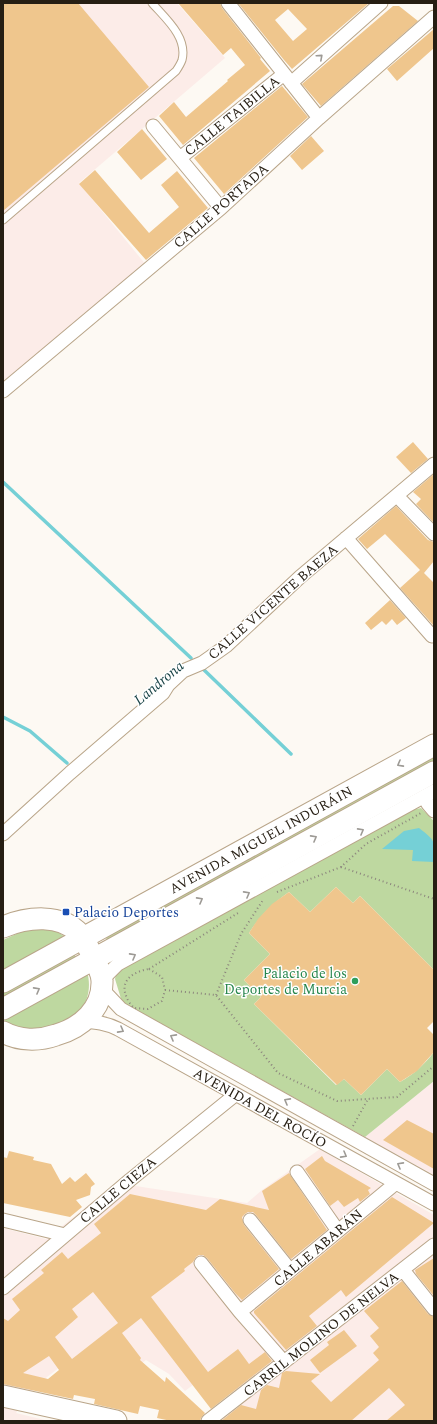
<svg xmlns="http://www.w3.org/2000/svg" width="437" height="1424" viewBox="0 0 437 1424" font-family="Spectral,serif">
<rect width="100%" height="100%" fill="#fdf9f3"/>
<!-- commercial -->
<path fill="#fcebe9" d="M434,1081V1175L365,1137Z"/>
<!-- industrial -->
<path fill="#fcece8" d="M3,3H177L225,58L79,183L151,271L3,394Z
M320,1149L434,1215V1421H204L236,1397L214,1369L185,1391L169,1374L146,1360L119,1380L60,1367L47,1377L30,1393L16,1413L49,1421H3V1228L46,1239L116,1183L247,1203L262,1190Z"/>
<!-- green -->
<path fill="#bed8a0" d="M434,755V764L108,943L105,935Z
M421,808L434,821V970L360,896L353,903L336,887L310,912L289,892C271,905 261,915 249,933L270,954L244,980L261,997L254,1004L336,1085L344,1079L361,1095L387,1069L400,1082C414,1074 424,1065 434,1052V1081L365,1137L122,1002L115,979L117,970L408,811Z
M42,928L58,932L65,937L3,972V940L23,931Z
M73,953L77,958L3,998V991Z
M87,972C91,984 89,1001 80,1010C67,1024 29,1036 11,1026C9,1024 6,1022 4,1020Z"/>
<!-- water -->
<path fill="#75d0d6" d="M419,828C437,842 434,840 434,862L412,861L413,850L382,849L404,831Z"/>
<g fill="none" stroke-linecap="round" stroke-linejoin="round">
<!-- stream -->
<path stroke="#75d0d6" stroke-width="3.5" d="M3,482L191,658
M200,668H202L291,754
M3,717L30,731L67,763"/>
</g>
<!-- building -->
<path fill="#efc68d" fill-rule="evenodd" d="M3,3H78L149,87L3,211Z
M178,3H220L222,8L261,58L260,59L270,71L183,145L159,116L174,102L186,117L228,81L227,80L245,65L231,48L223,55Z
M238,3H369L292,69L284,60ZM288,9L307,29L293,41L275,20Z
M393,6H399L418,21L321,106L302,84Z
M434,29V48L397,81L387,69Z
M282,86L308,117L224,194L194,158Z
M142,129L167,159L141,180L117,152Z
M311,136L324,151L302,170L290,156Z
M95,170L149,233L179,207L161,185L177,171L208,208L146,260L79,184Z
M413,442L428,459L411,473L396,457Z
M434,474V523L416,504L421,499L413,492Z
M396,506L428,540L434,542V561L424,573L434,583V626L400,588L420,570L385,534L367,549L358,539Z
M390,600L406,618L397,625L392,619L386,625L382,621L371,630L365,623Z
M336,887L353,903L360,896L434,970V1021L427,1028L434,1035V1052L417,1071L400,1082L387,1069L361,1095L344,1079L337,1085L254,1004L261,997L244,980L270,954L249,933L258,919L272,904L289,892L310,912Z
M407,1120L434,1134V1169L383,1140Z
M9,1151L34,1157L33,1160L51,1164L62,1184L70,1177L75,1182L86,1173L95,1184L91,1187L90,1195L76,1200L82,1207L70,1217L3,1203V1157L7,1158Z
M322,1156L325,1161L371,1188L368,1190L370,1194L360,1202L358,1198L344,1207L338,1200L330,1206L305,1169Z
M289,1173L327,1230L291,1259L256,1215L253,1212H248L245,1214L242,1217L244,1225L279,1269L242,1300L235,1293L207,1258L203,1255H199L196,1257L193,1262L184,1269L185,1271L151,1297L208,1372L238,1349L249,1364L265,1352L272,1361L211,1409L141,1318L122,1333L141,1358L140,1360L165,1382L166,1377L205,1413L201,1418L200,1421H171L157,1418L159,1410L140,1406L138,1414L94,1404L95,1399L74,1395L73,1399L3,1384V1318L8,1321L20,1310L12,1299L44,1273L41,1270L62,1252L68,1259L101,1233L94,1224L130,1194L206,1210L220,1199L269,1210L262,1191ZM93,1292L118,1323L72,1359L55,1337L78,1317L72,1309ZM49,1356L59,1370L48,1379L23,1373Z
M392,1197L434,1223L346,1297L341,1290L309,1316L317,1326L286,1350L254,1313V1311Z
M434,1258V1296L416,1274L415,1270Z
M402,1281L428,1314L434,1317V1421H386L405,1405L389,1388L351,1421H221L241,1405L256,1409L261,1390L267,1385L279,1388L282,1373L286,1371L320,1374L311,1381L331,1402L379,1360L373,1353L379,1347L370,1336L379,1328L364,1311Z
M344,1330L357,1346L320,1373L310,1360L329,1345L327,1342Z"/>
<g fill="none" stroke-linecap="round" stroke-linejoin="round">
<defs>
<path id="lane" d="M3,220L176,71C178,68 181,63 182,60C188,37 165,18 152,3"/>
<path id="street" d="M228,3L319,118
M291,83L381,3
M153,126L221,208
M180,158L284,74
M3,391L221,208L319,118L434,17
M397,496L434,534
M346,538L432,636
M424,797L428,804L434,811
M3,834L70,773L163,693L168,685L183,671L202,663L226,646L300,577L434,464
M102,980L118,964L434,791
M102,989L121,1009L434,1184
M83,1021C96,1022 106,1023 118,1029L434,1204
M297,1172L338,1231
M3,1220L65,1235
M250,1220L290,1270
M201,1263L240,1312L284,1362
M403,1270L434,1309
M3,1288L130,1180L235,1095
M240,1312L396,1183
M208,1421L434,1245"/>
<path id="primary" d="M3,927C27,917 61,913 80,934C85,940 88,947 91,953C95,961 102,972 102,981C103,1009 81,1028 56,1035C39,1041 19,1041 3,1032
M3,982L434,745
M3,1009L434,772
M3,1396L116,1421"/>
</defs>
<!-- lane casing -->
<use href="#lane" stroke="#b9a589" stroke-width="9"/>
<!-- street casing -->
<use href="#street" stroke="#b9a589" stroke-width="15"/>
<!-- primary casing -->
<use href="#primary" stroke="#b9a589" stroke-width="23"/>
<!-- path -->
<path stroke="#8c867d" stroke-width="2" stroke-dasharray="1 3" stroke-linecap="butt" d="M341,867L434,899
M277,892L341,867L366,844L421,813
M149,969L238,913
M149,969L162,977L165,990L162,1001L148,1009L134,1008C131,1005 128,1001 127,998C118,980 135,971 149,969Z
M165,990L216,995L278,1073L337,1101L397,1097L434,1066
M216,995L241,934L263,900
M353,1126L368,1099"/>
<!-- lane -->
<use href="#lane" stroke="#fff" stroke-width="7"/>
<!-- street -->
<use href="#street" stroke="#fff" stroke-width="13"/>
<!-- primary -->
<use href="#primary" stroke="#fff" stroke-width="21"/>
</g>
<!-- one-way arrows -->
<defs><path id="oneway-chevron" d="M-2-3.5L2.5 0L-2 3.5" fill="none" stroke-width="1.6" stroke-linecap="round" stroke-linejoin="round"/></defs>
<g stroke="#9d9a95">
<use href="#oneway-chevron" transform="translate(320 57) rotate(-42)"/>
<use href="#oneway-chevron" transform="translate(400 764) rotate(151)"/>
<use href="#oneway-chevron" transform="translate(361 831) rotate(-29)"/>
<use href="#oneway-chevron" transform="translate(314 838) rotate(-29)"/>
<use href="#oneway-chevron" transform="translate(247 894) rotate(-29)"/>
<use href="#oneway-chevron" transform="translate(200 900) rotate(-29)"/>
<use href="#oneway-chevron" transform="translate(133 956) rotate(-29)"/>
<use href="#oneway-chevron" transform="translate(37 990) rotate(-29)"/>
<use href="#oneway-chevron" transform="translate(121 1030) rotate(29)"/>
<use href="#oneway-chevron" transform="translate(173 1037) rotate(-151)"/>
<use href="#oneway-chevron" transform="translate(287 1101) rotate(-151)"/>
<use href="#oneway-chevron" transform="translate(344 1155) rotate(29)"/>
<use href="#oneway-chevron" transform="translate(400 1165) rotate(-151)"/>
</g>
<!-- markers -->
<rect fill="#1a4fb4" stroke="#fff" stroke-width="1.5" x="62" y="908" width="8" height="8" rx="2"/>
<circle fill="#2e9e5b" stroke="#fff" stroke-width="1.5" cx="355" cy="981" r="4"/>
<g text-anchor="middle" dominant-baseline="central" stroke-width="3" stroke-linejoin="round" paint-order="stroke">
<!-- street labels -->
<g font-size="14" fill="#261e13" stroke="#fff">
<text transform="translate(232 116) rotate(-39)">CALLE TAIBILLA</text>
<text transform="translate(221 206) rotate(-41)">CALLE PORTADA</text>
<text transform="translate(273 602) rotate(-41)">CALLE VICENTE BAEZA</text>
<text transform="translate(261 840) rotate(-29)">AVENIDA MIGUEL INDURÁIN</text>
<text transform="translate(260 1108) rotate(29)">AVENIDA DEL ROCÍO</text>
<text transform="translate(118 1190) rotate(-40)">CALLE CIEZA</text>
<text transform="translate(318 1248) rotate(-40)">CALLE ABARÁN</text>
<text transform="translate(321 1334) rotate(-38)">CARRIL MOLINO DE NELVA</text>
</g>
<!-- transit labels -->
<g font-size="14" fill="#164399" stroke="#fff" text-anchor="start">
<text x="74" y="912">Palacio Deportes</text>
</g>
<!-- leisure labels -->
<g font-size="14" fill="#27864d" stroke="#fff" text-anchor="end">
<text x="347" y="973">Palacio de los<tspan x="347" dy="16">Deportes de Murcia</tspan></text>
</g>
<!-- water labels -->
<g font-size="15" font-style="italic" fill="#143f42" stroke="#fff">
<text transform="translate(159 683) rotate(-40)">Landrona</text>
</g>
</g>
<!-- border -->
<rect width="437" height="1424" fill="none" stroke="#261e13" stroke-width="8"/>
</svg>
